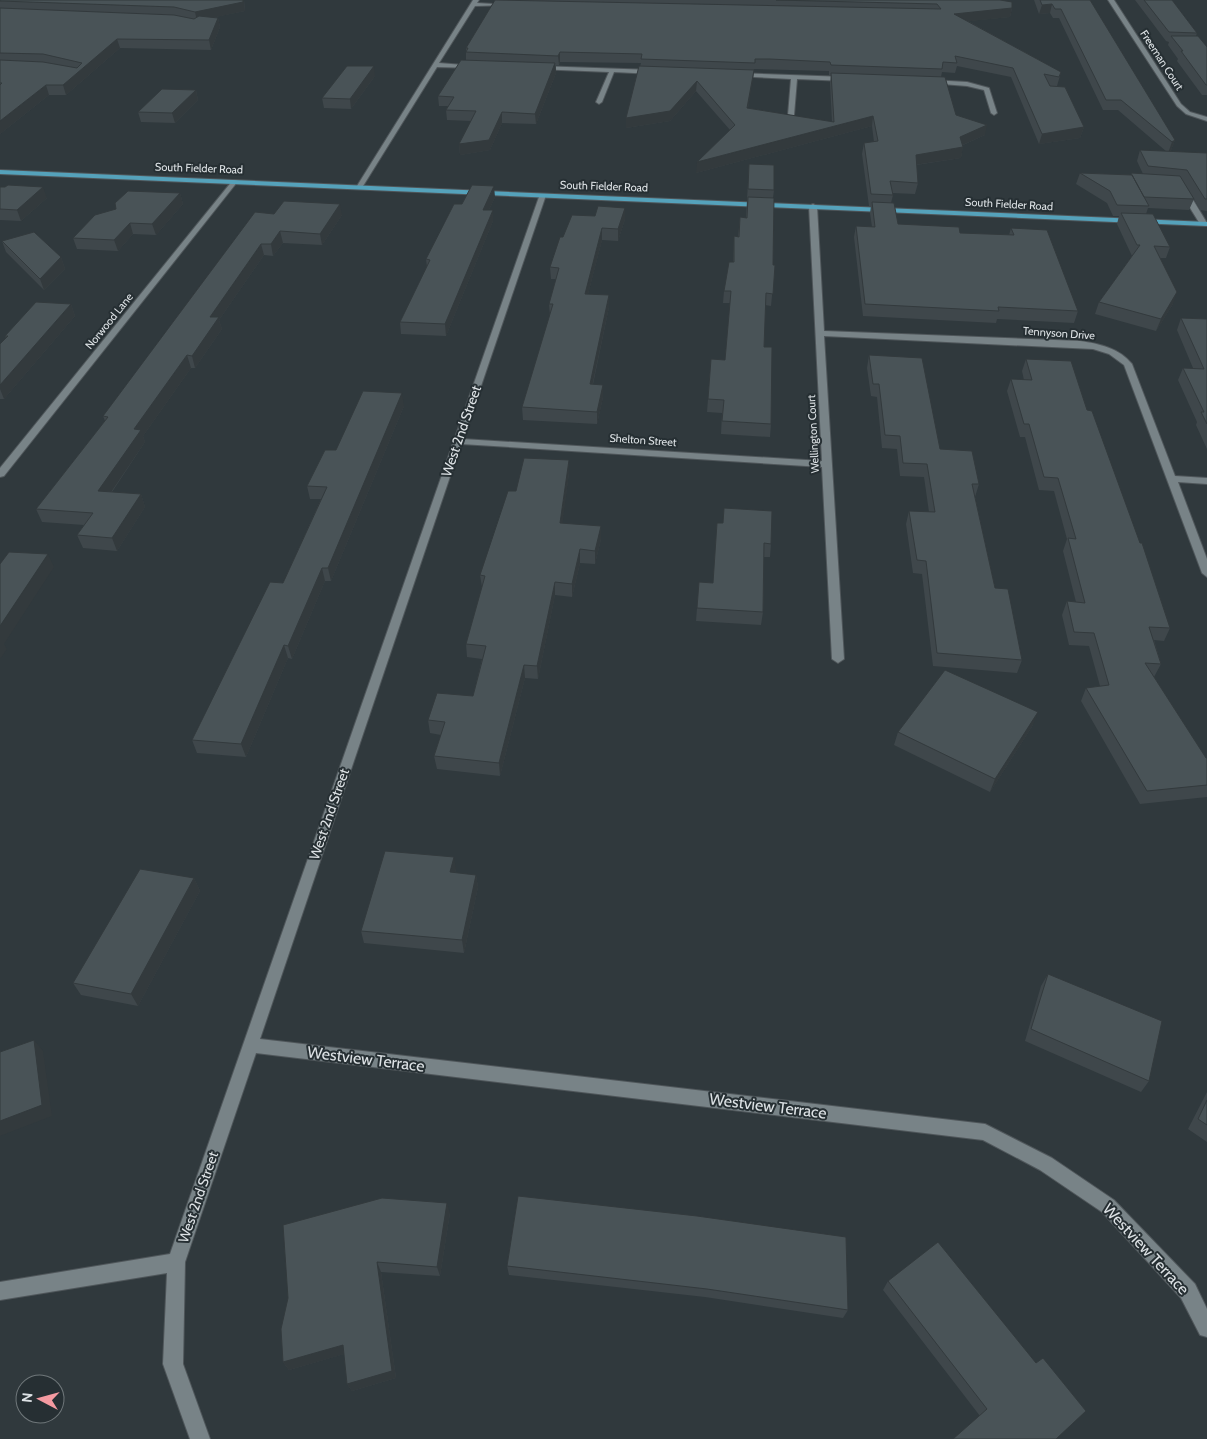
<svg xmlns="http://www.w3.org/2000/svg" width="1207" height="1439" viewBox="0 0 1207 1439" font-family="Cabin,sans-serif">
<rect width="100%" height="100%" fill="#30393d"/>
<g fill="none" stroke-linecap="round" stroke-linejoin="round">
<defs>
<path id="minor" d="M473,0H479L477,3L512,5L475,6L439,63L476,66L473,68L437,67L363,186L358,187L357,186Z
M1108,0H1114L1181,104L1190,112L1207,117V121L1186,114L1177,106Z
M538,66L653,70L656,72L653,74L614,72L602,102L599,104L596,102L609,72L536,69Z
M736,73L846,77L849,79L846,81L797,79L794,115L791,117L788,115L791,79L734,76Z
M931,80L967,82L989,88L997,113L994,115L991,113L984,90L967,86L929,83Z
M233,180L238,181L4,476L0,477V468Z
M1183,188L1187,190L1207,223V226L1200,224L1179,190Z
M540,194L546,195L463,439L822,461L809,206L813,204L817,206L824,331L1080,341C1100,344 1119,348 1132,364L1175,476L1207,478V484L1178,482L1207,559V577L1202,573L1124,365L1109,354L1093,349L824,336L844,659L838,663L832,659L822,467L461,444L260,1039L985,1124L1052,1158L1114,1200L1195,1284L1207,1309V1337L1200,1335L1181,1298L1102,1212L1040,1170L983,1140L256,1053L185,1262L183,1364L210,1439H190L163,1364L167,1273L0,1300V1282L170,1254Z"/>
<path id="major" d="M0,170L1207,222V226L0,174Z"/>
</defs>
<!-- minor casing -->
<use href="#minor" stroke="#4f565a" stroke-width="2"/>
<!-- major casing -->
<use href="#major" stroke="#4f565a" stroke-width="2"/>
<!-- minor -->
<use href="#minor" fill="#788387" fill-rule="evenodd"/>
<!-- major -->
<use href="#major" fill="#55a2bb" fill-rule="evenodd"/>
</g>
<!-- wall -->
<path fill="#3f474b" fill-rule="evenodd" d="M0,0H244L245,11L215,17L218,18L220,27L211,50L120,48L66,95H49L0,134Z
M495,0H1000L1012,8L1010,17L968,21L1061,72L1057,86L1084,127L1080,138L1039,144L1011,77L957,66L955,73L942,72L941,77L956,115L985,135L963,145L961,158L916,165L918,183L915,194L892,193L893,195L891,203L898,224L960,233L1009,235L1011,228L1078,311L1074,323L997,319L996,323L863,316L854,237L856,226L872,227L870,213L871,206H869L862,154L864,143L874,142L872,126L696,173L730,130L696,91L670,121L626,128V118L641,63L560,62L559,65H556V73L536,124L502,123L490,150L460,155L459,144L471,121L447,120L446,110L448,106H439L438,96L466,60V48ZM754,69L829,71V75H831L830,83L832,122L748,108Z
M1034,0H1090L1175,140L1171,150L1169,152L1207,153V211L1200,210L1194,199L1189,210L1148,208L1146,214L1170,247L1166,258H1160L1173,304L1156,331L1095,314L1099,302L1132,256L1117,224L1119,216H1113L1107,203L1076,184L1080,173L1131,175V173L1143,174L1137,161L1140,150L1167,152L1118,110H1103L1059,18H1053L1050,13L1039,14Z
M1135,0H1172L1197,33L1196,36L1207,47V95H1202L1177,61L1178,59L1168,45L1169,42L1166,41Z
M375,76L351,109L324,108L322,98Z
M196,90L198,100L175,123L141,122L138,112Z
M749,164L774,190L773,198V265H775L771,306L765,305L764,347L771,424L770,437L721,434L722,413L707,412L711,359L725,360L730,303H723L724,291L733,262L734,236L738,237L740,217L746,218Z
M0,187L47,198L21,221L0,220Z
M180,193L183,204L156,235L133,234L118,251L77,249L73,238Z
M495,197L489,210H493V221L446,336L401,334L400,322L427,267L426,259L462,204Z
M274,214L342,215L322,245L283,243L273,256L264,255L219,320L222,329L195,368H191L143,436L145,442L112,492L141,494L145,507L117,551L83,548L77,535L84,525L42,522L36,509L105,421L103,416Z
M625,219L618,241L602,240L588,294L609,295V307L593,384L603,397L597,424L523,420L522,407L550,316L549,304L556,279H551L550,267L563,237Z
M2,241L61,257L65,269L44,290L6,252Z
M71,304L75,316L4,399H0V344L6,338L5,336Z
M1181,318L1207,319V449L1196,425L1197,422L1178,380L1183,368H1193L1177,330Z
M869,355L940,449L979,484L975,497L995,588L1022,660L1017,673L933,666L922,574L913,573L906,524L909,511L929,512L924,477L900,476L897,449L882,448L877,397L871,396L867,368Z
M1026,359L1087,410L1170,628L1164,641L1154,640L1161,664L1154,677L1206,758H1207V797L1140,804L1081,701L1086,688L1100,686L1089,646L1069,645L1062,615L1067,601L1076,602L1063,551L1067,539L1054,491L1039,490L1025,437H1020L1007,391L1011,379L1024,380L1022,371Z
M404,406L331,581H325L292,659L288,658L246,757L197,753L192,740L283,583L321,499H310L307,486L336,450Z
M569,460V473L562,523L601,539L595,564L580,563L572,597L555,595L538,679L525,678L500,776L437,769L434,756L441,735L430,733L428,720L473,696L482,659L467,657L466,644L482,587L480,575L516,491Z
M724,508L771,544L770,557H764L763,612L761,625L696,621L699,582L713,583L717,523H723Z
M1033,725L990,792L894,745L898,732Z
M456,869L455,873L476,875L478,887L464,953L364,943L361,931Z
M194,878L200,891L138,1006L81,995L73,983Z
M1048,974L1149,1081L1141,1092L1025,1041L1041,986Z
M1207,1092V1142L1188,1129Z
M518,1196L848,1310L843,1318L705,1297L509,1275L507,1266Z
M450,1213L440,1276L381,1272L396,1378L352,1391L347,1384L344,1354L289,1370L283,1362L281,1329Z
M888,1281L1036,1363L980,1416L883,1290Z"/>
<!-- shaded-wall -->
<path fill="#333a3d" d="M243,0H244V2L245,11L197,21L195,12Z
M1052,4L1050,13L1039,14L1042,5Z
M1012,8L1010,17L952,23L954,14Z
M218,18L220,27L211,50L209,40Z
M117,39L120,48L66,95L63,85Z
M560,52V62L559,65L558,56Z
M555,63L556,73L536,124L535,114Z
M374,66L375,76L351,109L350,99Z
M754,70L753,80L746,118L747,108Z
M697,81L696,91L670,121L626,128V118Z
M46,85L49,95L0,134V121Z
M196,90L198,100L175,123L172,113Z
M502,112V123L490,150L460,155L459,144Z
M873,116L872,126L696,173L697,162Z
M987,125L985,135L958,147L960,137Z
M1084,127L1080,138L1039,144L1042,134Z
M1175,140L1171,150L1168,153L1172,142Z
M963,147L961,158L914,165L916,155Z
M494,186L495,197L484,221L483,210Z
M43,187L47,198L21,221L17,210Z
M180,193L183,204L156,235L152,224Z
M340,204L342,215L322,245L320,234Z
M625,208V219L618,241V229Z
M493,210V221L446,336L445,324Z
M130,223L133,234L118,251L114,240Z
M602,228V240L585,306V294Z
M280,231L283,243L273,256L271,244Z
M261,244L264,255L219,320L222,329L195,368L192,356L210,317Z
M61,257L65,269L44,290L40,279Z
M1177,292L1173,304L1156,331L1161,319Z
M609,295V307L590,396V384Z
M71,304L75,316L4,399L0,389V385Z
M187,355L191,368L143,436L145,442L103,504L98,491L134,429Z
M603,385V397L597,424V412Z
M402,393L404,406L331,581L328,568Z
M569,460V473L561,536L560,523Z
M141,494L145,507L117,551L112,538Z
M601,526V539L595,564V551Z
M580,549V563L572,597V584Z
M48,554L54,567L4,644L7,649L0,659V626Z
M322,568L325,581L292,659L288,646Z
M555,582V595L538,679L537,666Z
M284,645L288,658L246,757L241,744Z
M524,665L525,678L500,776L499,763Z
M1038,712L1033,725L990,792L995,779Z
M454,857L456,869L453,885L450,872Z
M476,875L478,887L464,953L462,940Z
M194,878L200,891L138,1006L131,994Z
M34,1040L43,1051L52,1116L0,1136V1121Z
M447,1203L450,1213L440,1276L437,1267Z
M377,1262L381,1272L396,1378L352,1391L347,1384Z
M343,1345L348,1353L289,1370L283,1362Z"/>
<!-- building -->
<path fill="#495357" stroke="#333a3d" d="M0,0H243V2L195,12L174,7L0,1Z
M495,0L941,9L937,4L776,0H1000L1012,2V8L954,14L1061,72L1059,77L1044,74L1050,86L1065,87L1084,127L1042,134L1013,68L955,56L957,63L943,62L942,69L831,65L830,62L770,59H755V63L641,59L642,54L560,52L558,56L466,52L468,48H466Z
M1040,0H1090L1175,140L1172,142L1121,100H1106L1061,9H1055L1052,4L1042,5Z
M1144,0H1172L1197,33L1169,32Z
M0,8L174,15L194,19L199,16L218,18L209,40L117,39L63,85H46L0,121V85L2,83H0V60L43,62L77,68L82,63L43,54L0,53Z
M1171,36H1198L1207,47V85H1206L1181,51H1183Z
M461,60L555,63L535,114L502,112L489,140L459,144L476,111L446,110L454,97L438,96Z
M347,66H374L350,99L322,98Z
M639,66L754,70L747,108L834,122L831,73L945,77L956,115L987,125L960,137L963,147L916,155L918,183L890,181L893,195L871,194L864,143L878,141L873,116L697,162L735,125L697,81L670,111L626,118Z
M162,89L196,90L172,113L138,112Z
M1140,150L1207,153V199H1205L1187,170L1148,166Z
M749,164L774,165V190L748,189Z
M1080,173L1132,175L1149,206L1117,205L1110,191Z
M1131,173L1180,176L1194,199L1144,197Z
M8,185L43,187L17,210L0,209V187H5Z
M472,185L494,186L483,210H493L445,324L400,322L430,260L426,259L454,204H462Z
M128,191L180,193L152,224L130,223L114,240L73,238L95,215L116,209L115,203Z
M748,197L774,198L773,265H775L773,294L766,293L764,347H772L771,424L722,421L724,400L708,399L711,359L725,360L731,291H724L729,262H734V236L739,237L740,217L747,218Z
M284,201L340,204L320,234L280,231L271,244H261L210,317H219L192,356L187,355L134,429L141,430L98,491L141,494L112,538L77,535L93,513L36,509L108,417L103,416L255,212L274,214Z
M872,202L894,203L898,224L959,227L960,233L1014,235L1011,228L1047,230L1078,311L998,307L999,311L865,304L856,226L875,227Z
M598,206L625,208L618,229L602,228L585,294L609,295L590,384L603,385L597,412L522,407L553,304H549L559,268L550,267L560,237H563L572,215L595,216Z
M1121,213L1153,214L1170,247L1154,246L1177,292L1161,319L1099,302L1140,245H1137Z
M34,232L61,257L40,279L2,241Z
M36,302L71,304L0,385V344L8,336H5Z
M1181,318L1207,319V424L1201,412H1204L1183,368L1204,369Z
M869,355L922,358L940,449L972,451L979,484H972L995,588L1008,589L1022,660L937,653L926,561L917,560L909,511L935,512L927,464L903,463L900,436L885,435L879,384H873Z
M1026,359L1071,361L1087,410L1092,411L1140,543H1142L1170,628L1149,627L1161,664L1145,663L1206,758H1207V785L1147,791L1086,688L1109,685L1094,633L1074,632L1067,601L1085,603L1068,538L1076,539L1058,478L1044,477L1029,424H1024L1011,379L1032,380Z
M363,391L402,393L328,568H322L288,646L284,645L241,744L192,740L270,582L283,583L327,487L307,486L325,450H336Z
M524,458L569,460L560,523L601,526L595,551L580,549L572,584L555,582L537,666L524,665L499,763L434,756L445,722L428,720L437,693L473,696L486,646L466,644L485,576L480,575L508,491H516Z
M724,508L772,511L771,544L764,543L763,612L697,608L699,582L713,583L717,523H723Z
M9,552L48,554L0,626V564Z
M945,670L1038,712L995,779L898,732Z
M385,851L454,857L450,872L476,875L462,940L361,931Z
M140,869L194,878L131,994L73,983Z
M1048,974L1162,1021L1149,1081L1031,1029Z
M34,1040L42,1105L0,1121V1052Z
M1207,1100V1125L1198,1119Z
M518,1196L697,1216L846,1237L848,1310L707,1289L507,1266Z
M382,1198L447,1203L437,1267L377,1262L392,1371L347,1384L343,1345L283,1362L281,1329L288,1298L283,1225Z
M938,1242L1036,1363L1043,1358L1086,1411L1056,1439H953L987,1409L888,1281Z"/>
<g text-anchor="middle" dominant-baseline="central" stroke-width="4" stroke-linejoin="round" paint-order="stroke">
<!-- far-street labels -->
<g font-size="11" fill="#dde2e5" stroke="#262f33">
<text transform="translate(1162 60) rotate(57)">Freeman Court</text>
<text transform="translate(199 168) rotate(2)">South Fielder Road</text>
<text transform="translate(604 186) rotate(2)">South Fielder Road</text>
<text transform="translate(1009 204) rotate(3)">South Fielder Road</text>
<text transform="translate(109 321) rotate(-51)">Norwood Lane</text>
<text transform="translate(1059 333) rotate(4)">Tennyson Drive</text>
<text transform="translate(813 434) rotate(-93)">Wellington Court</text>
<text transform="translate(643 440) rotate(4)">Shelton Street</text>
</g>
<!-- street labels -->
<g font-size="14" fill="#dde2e5" stroke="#262f33">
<text transform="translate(461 431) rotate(-71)">West 2nd Street</text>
<text transform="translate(329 814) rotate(-71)">West 2nd Street</text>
<text transform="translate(198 1197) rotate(-71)">West 2nd Street</text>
</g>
<!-- near-street labels -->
<g font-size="16" fill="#dde2e5" stroke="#262f33">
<text transform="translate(366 1059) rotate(7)">Westview Terrace</text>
<text transform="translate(768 1106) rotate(7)">Westview Terrace</text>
<text transform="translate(1146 1249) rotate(47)">Westview Terrace</text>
</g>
</g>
<!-- north arrow -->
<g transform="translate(40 1399) rotate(276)"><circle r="24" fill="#262f33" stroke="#6f777a"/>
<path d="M0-4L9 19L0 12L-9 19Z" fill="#f49aa1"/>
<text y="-8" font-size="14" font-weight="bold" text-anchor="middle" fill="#dde2e5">N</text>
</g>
</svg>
